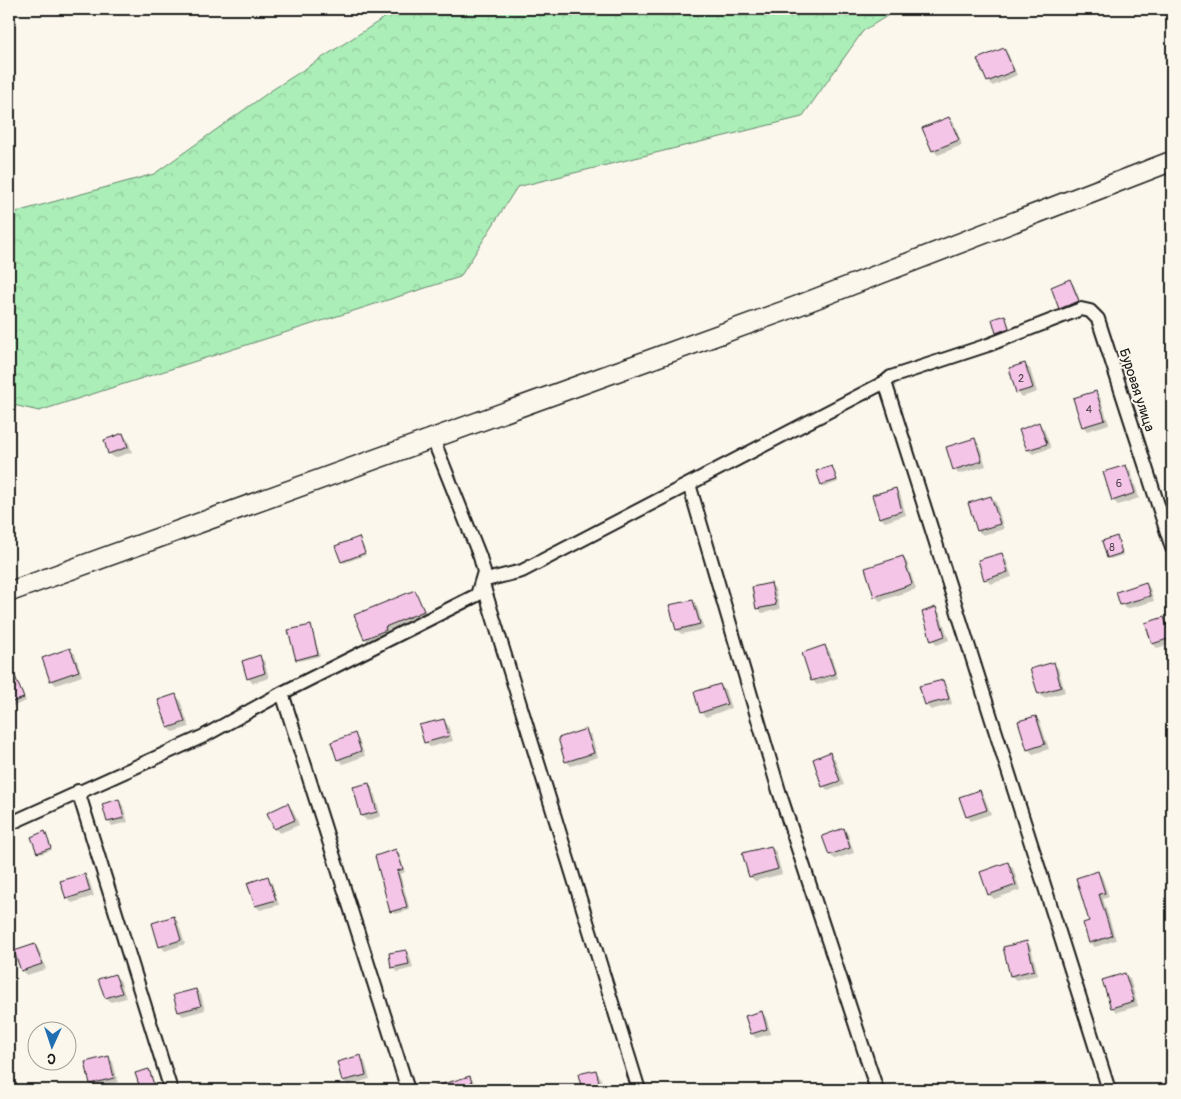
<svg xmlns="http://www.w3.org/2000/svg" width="1181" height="1099" viewBox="0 0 1181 1099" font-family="Pangolin,sans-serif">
<defs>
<pattern id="forest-crowns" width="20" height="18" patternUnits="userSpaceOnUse" patternTransform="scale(1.25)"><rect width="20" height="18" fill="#abeeb8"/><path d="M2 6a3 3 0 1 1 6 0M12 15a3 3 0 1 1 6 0" fill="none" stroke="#93cc9e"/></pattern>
</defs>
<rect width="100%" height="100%" fill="#fbf7ec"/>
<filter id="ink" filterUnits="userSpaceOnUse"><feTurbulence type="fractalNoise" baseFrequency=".02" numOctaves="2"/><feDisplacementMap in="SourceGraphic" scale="10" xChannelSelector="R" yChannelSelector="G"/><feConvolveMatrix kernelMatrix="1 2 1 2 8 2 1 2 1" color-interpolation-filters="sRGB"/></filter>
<g filter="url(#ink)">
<!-- forest -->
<path fill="url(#forest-crowns)" stroke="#64856a" d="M398,9H898L863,31L802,117L517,187L460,277L39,411L9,404V214L154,174L272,90Z"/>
<!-- shadow -->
<path fill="#0003" d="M1004,49L1008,54L1017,75L993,86L988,81Z
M949,118L954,123L962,145L938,155L933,150Z
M1070,280L1074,285L1082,306L1065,313L1060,308Z
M1005,316L1011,330L1000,334L998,332Z
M1025,365L1030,369L1037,392L1022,397L1017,392Z
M1096,393L1100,397L1109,424L1087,431L1083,426Z
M1039,424L1044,429L1051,448L1033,454L1028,450L1021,430Z
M123,435L128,440L132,452L114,458L109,453Z
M974,439L979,444L986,466L959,474L954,470Z
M1126,466L1131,471L1139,498L1118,505L1113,500Z
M832,467L838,482L824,487L822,485Z
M895,489L900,494L906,515L885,522L880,517Z
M991,497L996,502L1004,529L983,535L978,531L970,504Z
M1116,537L1123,555L1110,559L1108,557Z
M358,538L366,555L344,563L342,561Z
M1001,554L1006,559L1012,577L990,584L986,579Z
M902,557L907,562L916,589L880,601L875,596Z
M771,584L775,589L780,609L762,613L758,608Z
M1146,584L1150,588L1154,601L1126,609L1121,604Z
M415,592L427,615L388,630L389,633L368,642L365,638Z
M692,601L697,606L704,629L682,634L677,630Z
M935,609L940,613L949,640L937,645L933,640Z
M1164,619L1169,624L1172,644L1157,648L1153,644Z
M311,626L320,656L299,661L297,659Z
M825,647L830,652L838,678L817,685L813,681L804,654Z
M70,650L75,654L82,676L56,685L51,680Z
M259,657L264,661L269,678L253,683L248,678Z
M1053,664L1058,668L1065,692L1044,698L1039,694L1032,670Z
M14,675L26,701L9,708V678Z
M942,682L947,686L952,704L931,710L926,705L920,687Z
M720,685L725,690L731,708L706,717L701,712Z
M175,695L180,700L189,727L173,732L169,728L160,701Z
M1036,717L1040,722L1049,749L1033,754L1028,749Z
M443,720L448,725L453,741L430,747L426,743L421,726Z
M586,731L591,735L598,757L571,766L566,761Z
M355,735L359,740L365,756L343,764L338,759Z
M830,754L835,759L844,785L828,791L824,786Z
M369,784L373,789L381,816L367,821L362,816L354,788Z
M980,791L984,796L991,814L971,821L967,816Z
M119,801L123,806L128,822L112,826L108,821Z
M288,805L293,810L299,825L280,833L275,828Z
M843,830L848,834L854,853L835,859L830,855L824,836Z
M44,833L52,850L40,854L38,852Z
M771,847L776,852L782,874L755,881L750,876Z
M395,850L399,853L405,872L400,874L410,910L395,914L392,911Z
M1008,863L1013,868L1020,890L994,899L989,894Z
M1098,872L1102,877L1109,897L1103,899L1116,940L1095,947L1090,942L1091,922Z
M84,875L89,880L94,896L72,903L67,898Z
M268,878L272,883L279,905L260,910L256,906Z
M174,917L178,922L185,944L165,951L161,946Z
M1026,942L1031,947L1038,975L1016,980L1011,976Z
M35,945L39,950L46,969L27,975L22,970Z
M406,951L410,956L413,968L397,972L393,967Z
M1125,974L1130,979L1138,1006L1117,1012L1112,1008Z
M115,976L120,980L126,998L111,1002L106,997Z
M196,990L201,995L205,1010L183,1016L179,1012Z
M761,1012L766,1017L771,1034L756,1038L752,1034Z
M361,1057L365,1062L370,1079L348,1085L343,1080Z
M109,1058L113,1062L118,1082L96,1088L91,1083Z
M149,1070L155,1086L143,1090L137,1073Z
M595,1071L600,1076L604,1090H583L579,1075Z
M470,1077L474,1082L477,1090H448L446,1084Z"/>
<!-- building -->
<path fill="#f5c5e8" stroke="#1c1c1c" d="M1004,48L1014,71L987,82L977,59Z
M949,117L959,140L932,151L922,128Z
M1070,279L1079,301L1059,309L1051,287Z
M1005,315L1009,328L996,333L992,319Z
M1025,363L1033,388L1016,393L1009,368Z
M1096,391L1105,420L1082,427L1073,398Z
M1039,422L1047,444L1027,450L1019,430Z
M123,433L128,447L108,454L104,440Z
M975,438L982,461L953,470L946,447Z
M1126,465L1135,493L1112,501L1103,472Z
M832,466L837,480L821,485L816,471Z
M896,488L902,511L879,518L872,495Z
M991,496L1000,524L977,531L968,503Z
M1117,536L1122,553L1107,558L1102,541Z
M359,537L365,553L341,562L335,546Z
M1002,553L1008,572L984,580L978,560Z
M903,556L912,584L874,597L865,568Z
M1146,582L1150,596L1120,605L1116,592Z
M771,583L776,605L756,609L752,587Z
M415,590L424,611L385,627L386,630L364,639L354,615Z
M693,600L700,624L676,630L669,605Z
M936,607L945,636L931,641L922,612Z
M1164,617L1171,638L1152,644L1145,623Z
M311,625L318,654L296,660L288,630Z
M825,645L835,674L811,681L802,653Z
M70,648L79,671L50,681L42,658Z
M260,655L265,673L247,679L242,661Z
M9,662L24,698L9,703Z
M1054,662L1061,687L1038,694L1030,669Z
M943,680L949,699L925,705L919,686Z
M720,684L727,704L700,713L694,692Z
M176,694L185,722L168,728L158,700Z
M1036,716L1045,744L1027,750L1018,721Z
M444,719L449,736L424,743L419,725Z
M586,729L594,753L565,762L558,738Z
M355,733L361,751L337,760L331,742Z
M830,752L840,781L822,787L813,759Z
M369,783L377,812L361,816L353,787Z
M980,790L987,810L966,817L959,797Z
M119,799L124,818L107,822L102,804Z
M288,803L295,820L274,829L267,813Z
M844,828L850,848L829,855L822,836Z
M45,831L51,848L37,853L31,837Z
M771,846L778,869L749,877L742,853Z
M396,849L403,869L397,871L407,907L390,912L375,856Z
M1008,862L1016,885L988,895L980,872Z
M1098,871L1105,893L1099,894L1112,936L1089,943L1083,923L1089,921L1076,878Z
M85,874L90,891L66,899L60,881Z
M268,876L276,900L255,906L247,883Z
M174,916L181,940L159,947L152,923Z
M1027,941L1034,970L1010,976L1003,947Z
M35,944L42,964L21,971L14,951Z
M406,950L409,964L391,968L389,953Z
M1125,973L1134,1001L1111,1008L1102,980Z
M115,974L122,993L105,998L98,979Z
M196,989L201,1006L178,1012L173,995Z
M762,1011L767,1029L751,1034L745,1016Z
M361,1055L366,1075L342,1081L337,1062Z
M109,1056L114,1078L90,1084L85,1062Z
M149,1069L154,1085L140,1088L135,1073Z
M596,1070L601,1090H582L578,1074Z
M470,1076L474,1090H434L433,1087Z"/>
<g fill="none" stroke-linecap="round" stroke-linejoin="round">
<defs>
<path id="minor" d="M885,382L1109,1090
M689,484L779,791L877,1090
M282,693L408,1090
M78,791L171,1090
M9,824L204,736L282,693L477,595L484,572L480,557L433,439
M639,1090L482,581L522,571L885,382L891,377L988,345L1081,309L1090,311L1098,319L1172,548"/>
<path id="secondary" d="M9,592L784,311L1172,161"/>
</defs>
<!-- minor casing -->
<use href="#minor" stroke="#1c1c1c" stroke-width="16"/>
<!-- secondary casing -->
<use href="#secondary" stroke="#1c1c1c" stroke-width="22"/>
<!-- minor -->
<use href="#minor" stroke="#fbf7ec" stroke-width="12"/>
<!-- secondary -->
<use href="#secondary" stroke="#fbf7ec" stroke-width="19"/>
</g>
</g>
<g text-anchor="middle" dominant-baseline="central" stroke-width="4" stroke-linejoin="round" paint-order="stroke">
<!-- number labels -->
<g font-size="11" fill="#52464f">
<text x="1021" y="378">2</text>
<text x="1089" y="409">4</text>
<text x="1119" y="483">6</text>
<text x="1112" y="547">8</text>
</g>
<!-- street labels -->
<g font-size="14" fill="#1c1c1c" stroke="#fbf7ec">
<text transform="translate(1137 390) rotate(72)">Буровая улица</text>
</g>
</g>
<!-- margin -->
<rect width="1181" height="1099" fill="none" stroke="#fbf7ec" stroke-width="30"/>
<rect x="15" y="15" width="1151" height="1069" fill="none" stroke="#1c1c1c" stroke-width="2" filter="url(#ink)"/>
<!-- north arrow -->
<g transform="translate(52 1046) rotate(183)"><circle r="24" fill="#fbf7ec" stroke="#a29f99"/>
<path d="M0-4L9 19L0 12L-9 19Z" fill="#1f6fb2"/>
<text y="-8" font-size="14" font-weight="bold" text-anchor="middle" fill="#1c1c1c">С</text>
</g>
</svg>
